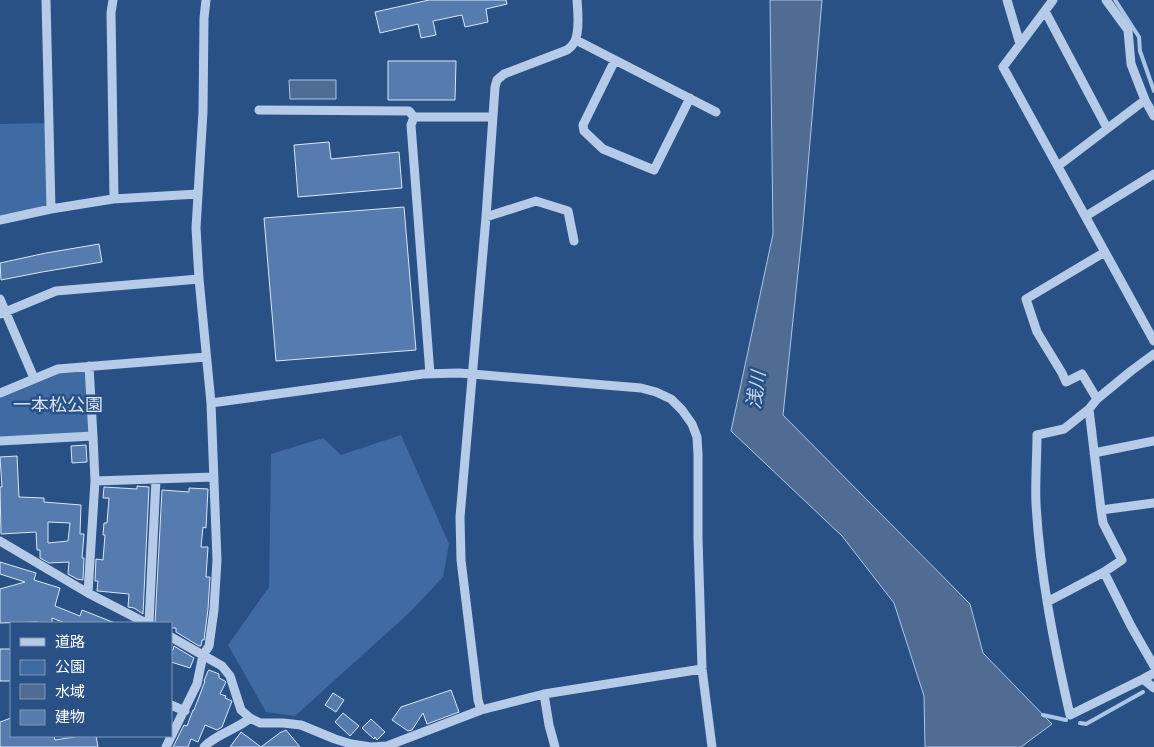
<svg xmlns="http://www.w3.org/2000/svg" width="1154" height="747" viewBox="0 0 1154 747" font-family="'Golos Text','Noto Sans JP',sans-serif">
<rect width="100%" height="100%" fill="#2a5186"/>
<!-- green -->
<path fill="#3f6aa2" d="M50,123L51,209L0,220V124Z
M89,366L93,436L0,441V393L34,378Z
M401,435L449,544L443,577L409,613L295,716L266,712L228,645L269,587L271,454L323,438L341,455Z"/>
<!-- water -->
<path fill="#516c92" stroke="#aac6e7" d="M770,0H822L803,225L783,415L970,604L983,653L1052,724L1021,747H925L924,696L894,603L842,536L731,431L773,234Z
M289,80H336V99H290Z"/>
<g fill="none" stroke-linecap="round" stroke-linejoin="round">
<!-- stream -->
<path stroke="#aac6e7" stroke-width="4" d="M1115,0L1139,37L1140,51L1154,91
M1043,715L1066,720
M1080,723L1086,724L1143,692"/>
</g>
<!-- building -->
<path fill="#567caf" stroke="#d9e6f6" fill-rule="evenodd" d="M429,0H506L507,4L486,9L488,22L465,27L462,15L433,21L436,35L421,38L418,24L380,33L375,12Z
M388,61H456L455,100H388Z
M329,142L331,159L399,152L402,188L298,197L294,145Z
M404,207L416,350L276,361L264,218Z
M99,244L102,262L42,272L1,280L0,263L46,253Z
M86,445L87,462L72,463L71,446Z
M17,456L19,497L44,498V502L81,505L80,534H84L82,558H84L83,580L77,579L68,574L69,562L49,563L40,558V550H37L36,532L1,534L0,487H2L0,457ZM48,522L70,523L68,541L48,543Z
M137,486L149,487L143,614L134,608L128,607L129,594L98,591H97L98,581H95L96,559L103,560L105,535H103L104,523H107L109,498H103L104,487L137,489Z
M189,488L208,489L206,528L203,527L201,547H208L206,577H210L208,609L204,640H202L201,646H199L176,632V628H171V623H155L162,490L189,492Z
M0,562L36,573L34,580L60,588L55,606L80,616L82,610L115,623H65L52,618V623H38V622L0,623V589L25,582L0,574Z
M174,646L194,658L190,668L171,662V650H173Z
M0,649H11V681H0Z
M209,670L219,674V678L225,681L226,682L220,694L226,696L225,698L232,701L222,727L217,730L205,725L198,742L191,739L188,747H173L184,725L187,726L193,710H194L205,681H204L208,671Z
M451,690L459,712L427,724L423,713L412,730L408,731L392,720L401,707Z
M333,693L344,700L336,712L325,705Z
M343,713L359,726L350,736L335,722Z
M11,718V736H54L55,740L80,736H96L98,747H0V722Z
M371,719L385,732L377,740L375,737L374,739L362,728Z
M286,730L300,747H261L281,732H282Z
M241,732L261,747H230Z"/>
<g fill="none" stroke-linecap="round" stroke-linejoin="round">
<!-- minor -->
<path stroke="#b6cbe7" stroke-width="9" d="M46,0L51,209
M113,0L111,13L114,199
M1007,0L1020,44
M1053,0L1003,67L1154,341
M1106,0L1128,30L1131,64L1145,100L1154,116
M1045,11L1107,128
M576,40L716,112
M615,60L583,125L584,131L603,149L654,170L690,98
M259,110L409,111L414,117H493
M414,117L411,125L430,374
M1058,166L1145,100
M1086,216L1154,174
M486,217L536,201L568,211L574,241
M0,220L51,209L113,199L198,194
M199,279L196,228L203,112L204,18L206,0
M0,299L34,378
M0,314L56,291L199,279L211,403L217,560L214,610L209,646L203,655L197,684L166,747
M1154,354L1131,371L1097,399L1089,409L1064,429L1037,435C1037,457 1035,481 1036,504C1040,575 1054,645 1070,715L1143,679L1154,673
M0,393L58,369L206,357
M1097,399L1082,374L1066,382L1062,373L1037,332L1026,299L1105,252
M211,403L423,374L459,373L472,374L641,388L656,392L671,399L682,410L692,424L697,437L698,454V538L702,669L712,747
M0,441L93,436L89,366
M1094,453L1154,441
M95,481L214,477
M1101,510L1154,503
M0,541L88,593L146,623
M1104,572L1131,626L1154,666
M88,593L95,481L93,436
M1047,602L1104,572L1122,560L1103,523L1101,510L1089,409
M149,623L156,479
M171,637L222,666L230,676L241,710L250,718L260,723H283L301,725L335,739L351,744L371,747L387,746L481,710L544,694L702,669
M1143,679L1154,688
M544,694L549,725L555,747
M171,705L185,711
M481,710L478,700L461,560L460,517L486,217L495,87L497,80L504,74L567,50C570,48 573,45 575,41C579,32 578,11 577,0
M204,747C216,734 236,730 250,718"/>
</g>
<g text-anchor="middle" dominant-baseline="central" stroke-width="5" stroke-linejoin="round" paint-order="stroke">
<!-- park labels -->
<g font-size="18" fill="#d9e6f6" stroke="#2a5186">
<text x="58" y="404">一本松公園</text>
</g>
<!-- water labels -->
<g font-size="19" font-style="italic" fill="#c1d5ef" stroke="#2a5186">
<text transform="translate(755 390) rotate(-82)">浅川</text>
</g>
</g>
<!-- legend -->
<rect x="10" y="622" width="162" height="115" fill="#2a5186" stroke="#7f97b6"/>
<rect x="20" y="638" width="25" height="8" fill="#b6cbe7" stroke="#7f97b6"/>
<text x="55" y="647" font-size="15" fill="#ffffff">道路</text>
<rect x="20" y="660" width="25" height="15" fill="#3f6aa2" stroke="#7f97b6"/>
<text x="55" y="672" font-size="15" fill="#ffffff">公園</text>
<rect x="20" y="684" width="25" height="15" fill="#516c92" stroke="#7f97b6"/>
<text x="55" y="697" font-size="15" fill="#ffffff">水域</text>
<rect x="20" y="710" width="25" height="15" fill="#567caf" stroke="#7f97b6"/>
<text x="55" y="722" font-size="15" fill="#ffffff">建物</text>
</svg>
